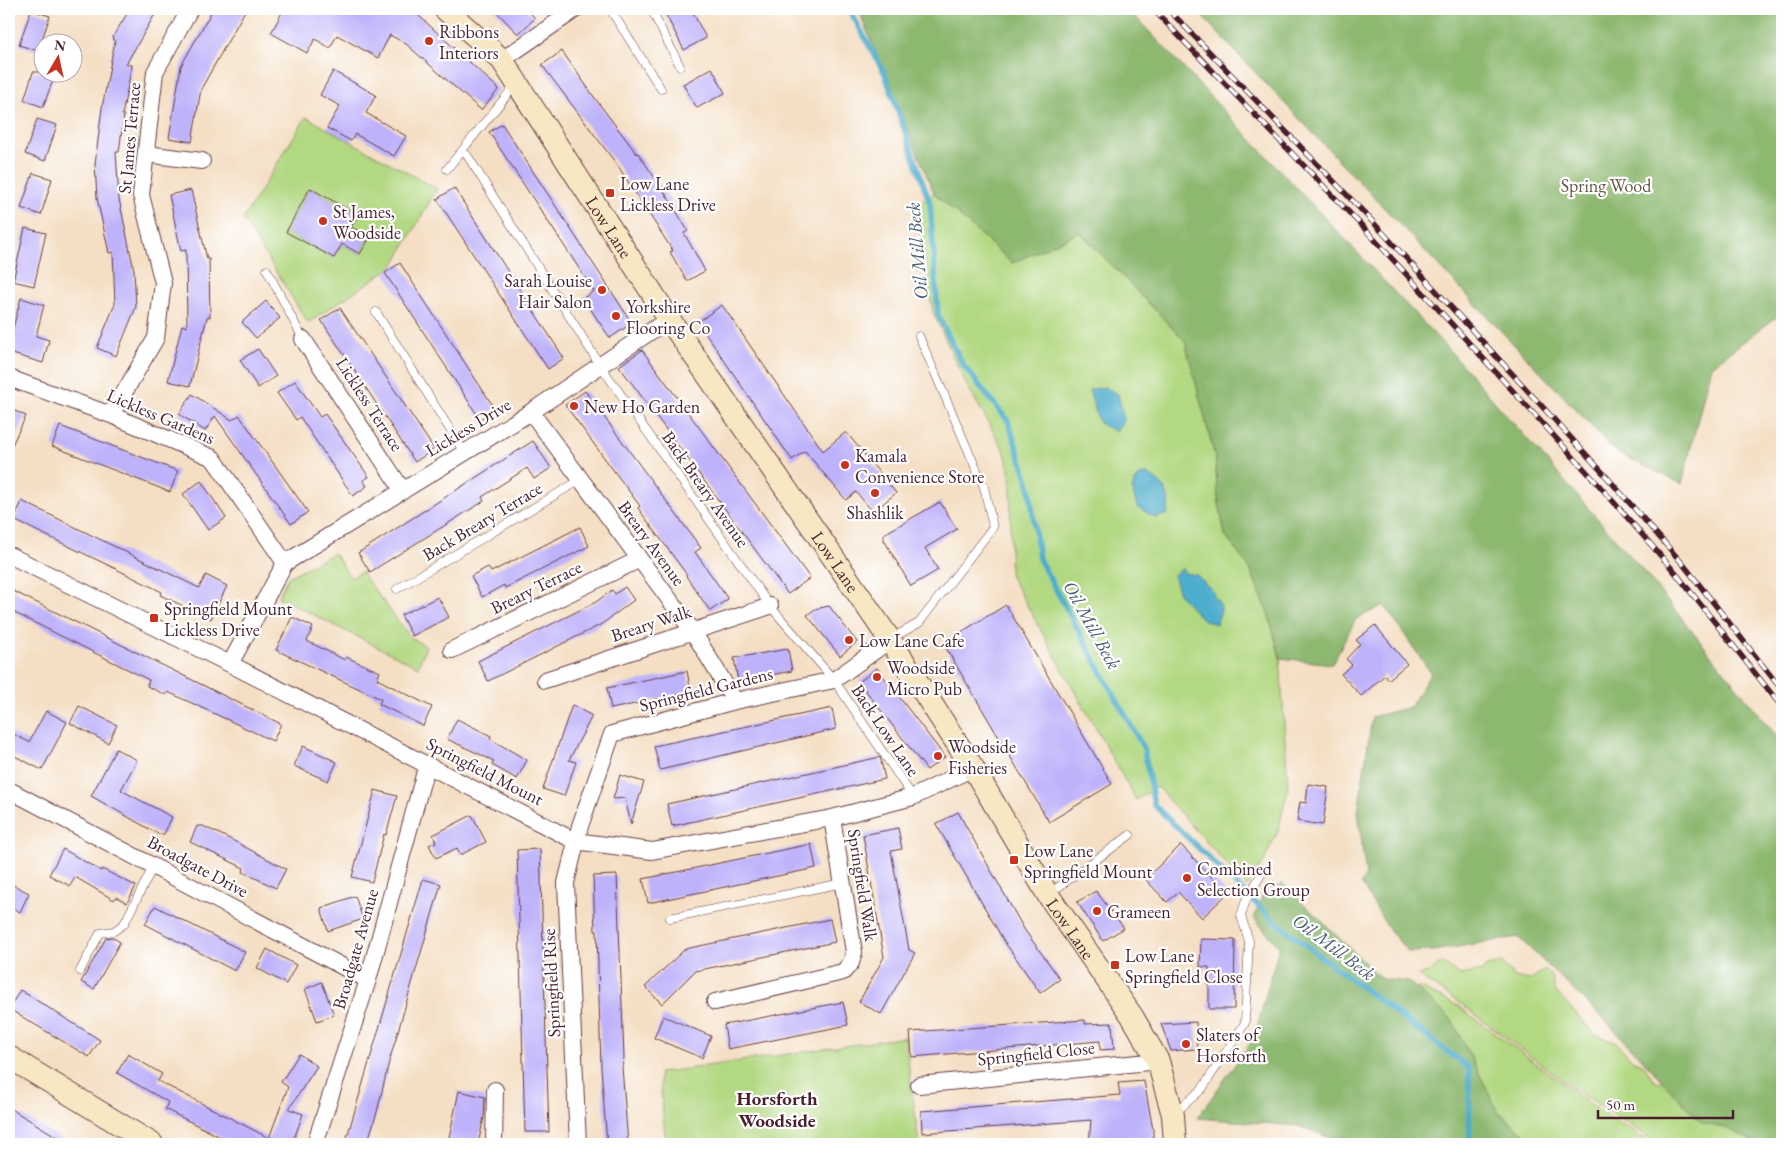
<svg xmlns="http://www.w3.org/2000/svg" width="1791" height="1153" viewBox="0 0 1791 1153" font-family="'EB Garamond',serif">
<rect width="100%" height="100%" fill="#fff"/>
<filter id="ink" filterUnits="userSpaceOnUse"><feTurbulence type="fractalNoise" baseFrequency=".02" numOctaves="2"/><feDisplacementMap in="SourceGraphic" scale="10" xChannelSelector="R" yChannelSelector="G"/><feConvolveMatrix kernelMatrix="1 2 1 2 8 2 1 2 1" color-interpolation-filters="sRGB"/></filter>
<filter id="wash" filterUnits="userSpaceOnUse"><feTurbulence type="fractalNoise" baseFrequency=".0096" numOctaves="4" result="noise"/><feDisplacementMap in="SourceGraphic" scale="20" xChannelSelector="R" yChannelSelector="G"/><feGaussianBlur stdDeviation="1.12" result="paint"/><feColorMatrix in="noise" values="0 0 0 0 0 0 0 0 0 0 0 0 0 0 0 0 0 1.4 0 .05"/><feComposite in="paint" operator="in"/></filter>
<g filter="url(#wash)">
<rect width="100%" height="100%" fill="#f4dfc4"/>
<!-- green -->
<path fill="#b2d882" stroke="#7e7c56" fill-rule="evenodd" d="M306,117L437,189L393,266L308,323L243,219ZM310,188L358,215L351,227L370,237L360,254L342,244L334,258L286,232Z
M934,193L1012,263L1080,232L1185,341L1215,457L1218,498L1225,535L1250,569L1268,612L1280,658L1288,788L1278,831L1262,865L1247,887L1157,787L1136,800L1010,575L1011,479L1005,452L964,380L933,312L915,206Z
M334,553L351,578L361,572L411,638L426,646L418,667L278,597L288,577Z
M1441,963L1460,975L1482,971L1486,966L1502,963L1514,977L1530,980L1545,969L1552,976L1555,991L1594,1034L1617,1043L1632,1060L1644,1065L1655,1082L1679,1079L1692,1092L1693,1114L1702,1123L1726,1128L1759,1143L1659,1144L1567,1084L1461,1004L1418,976L1433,970Z
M1419,987L1458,1006L1597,1109L1652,1144H1536L1498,1111L1452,1020L1417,990Z
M905,1037L919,1144H666L659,1073Z"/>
<!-- forest -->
<path fill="#8db870" stroke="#6c6c4e" d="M858,9H1128L1449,350L1641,568L1782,743V1144H1758L1726,1128L1702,1123L1604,1019L1518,937L1433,951L1408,952L1388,928L1361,883L1366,876L1358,812L1372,717L1410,707L1431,673L1384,605L1356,619L1332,664L1280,658L1268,612L1250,569L1225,535L1218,498L1215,457L1185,341L1080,232L1012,263L934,193Z
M1195,9H1782V313L1711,366L1682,484L1616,452Z
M1283,884L1382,979L1409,982L1452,1020L1498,1111L1536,1144H1347L1298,1126L1197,1118L1254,1038L1279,947L1254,918L1263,894Z"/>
<!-- water -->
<path fill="#4eadcd" stroke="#4c667c" d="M1104,387L1118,394L1124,420L1116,432L1099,423L1089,390Z
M1145,473C1163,483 1172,491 1167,514L1156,518L1137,507L1132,488L1137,478Z
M1183,568L1184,573L1197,575L1214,592L1213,596C1227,609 1219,611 1217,624L1204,621L1180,596L1173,576Z"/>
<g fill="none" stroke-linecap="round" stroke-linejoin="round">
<!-- stream -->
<path stroke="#4eadcd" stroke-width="5.5" d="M849,9L885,74L930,203L938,315L963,365L1008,421L1029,484L1039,559L1144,749L1154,805L1274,921L1469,1068L1470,1144"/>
</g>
<g id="blocks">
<!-- building -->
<path fill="#beb2fa" d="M130,9H158L126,64L132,65L122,115H124L119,152H116L119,199L134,270L136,307L116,356L97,348L115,304L113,252L109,253L97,198L95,164L102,108L115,40L112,38Z
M213,9H246L201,89L192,142L169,138L181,66Z
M284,9H406L418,15L499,89L481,110L406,44L390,35L378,58L337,35L330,48L315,39L307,53L271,33Z
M494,9H526L535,18L518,34Z
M663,9H691L706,38L684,50Z
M31,10L50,16L38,51L19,45Z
M562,51L597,101L637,154L638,153L669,199L688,231L684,233L705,271L687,281L670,252L673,251L618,166L542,65Z
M712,68L725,93L697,108L683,84Z
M333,71L376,95L366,113L406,136L394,156L355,134L351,141L327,128L340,106L320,95Z
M33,72H56L43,107L24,100Z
M37,119L57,125L45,161L25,154Z
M502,124L632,323L610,338L583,298L594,291L489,132Z
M33,173L52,179L41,215L21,208Z
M310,188L358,215L351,227L370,237L360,254L342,244L334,258L286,232Z
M454,188L564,358L548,369L437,199Z
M191,190L207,259H209L210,317H207L190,386L168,381L182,325L187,327L186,250L181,251L169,195Z
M25,228L46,233L34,286L13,281Z
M400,263L495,409L480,419L385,273Z
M21,298L44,305L36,336L49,340L43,363L9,353V343Z
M266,301L280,318L256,338L242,322Z
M722,305L823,451L846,432L896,493L873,512L856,492L846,500L805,451L792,460L698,322Z
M340,308L434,449L415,462L321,320Z
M258,349L276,376L258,388L240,360Z
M642,350L810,578L788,594L619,366Z
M295,381L320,417L325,414L369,477L363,480L367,486L353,496L300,417L296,420L277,393Z
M585,391L701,548L695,552L728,599L710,611L686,576L687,575L638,508L640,506L565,405Z
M192,394L232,420L239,415L308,512L291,524L215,416L205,431L179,414Z
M9,408L26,416L9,451Z
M60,426L178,471L170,492L52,446Z
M533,441L551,468L534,479L527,468L482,497L484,501L370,572L358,553Z
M201,481L226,518L208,530L183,494Z
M22,501L199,588L206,575L227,586L211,619L160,595L162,592L112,567L14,520Z
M940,502L957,529L925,548L938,570L911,586L884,540V534Z
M580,527L589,546L505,588L504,585L482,597L471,576L488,567L491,572Z
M625,587L634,600L602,624L488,681L478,661L596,602L612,590L615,594Z
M9,589L281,724L273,741L168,692L166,695L147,686L149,680L9,610Z
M438,597L449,617L412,636L401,615Z
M1006,605L1112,784L1049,822L943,643Z
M829,606L857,642L840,656L807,615L815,609Z
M292,617L313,627L307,641L345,660L346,657L380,672L377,679L432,707L423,726L379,704L381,699L276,650Z
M1375,625L1407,664L1388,680L1385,675L1361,696L1341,674L1352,665L1346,659L1360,644L1356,640Z
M788,649L792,671L738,681L734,658Z
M877,668L945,757L927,770L859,682Z
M687,671L691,692L611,709L607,688Z
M572,705L592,716L569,760L576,762L564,796L543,789Z
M79,706L117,725L108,743L70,723Z
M832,708L836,729L660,770L654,746Z
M46,711L67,722L42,770L9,753V732L29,742Z
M457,719L491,736L490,739L527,760L517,779L492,765L494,761L447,739Z
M303,746L337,762L328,781L294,766Z
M116,749L137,760L121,790L172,817L164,834H158L91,796Z
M880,757L885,779L672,826L667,804Z
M620,775L644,782L631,824L625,798L613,799Z
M1308,784L1328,787L1323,825L1297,821L1300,802L1306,803Z
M375,790L397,796L386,835L384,834L372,882L352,877Z
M958,812L1024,929L1060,979L1040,993L1004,941L936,824Z
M472,815L486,842L460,855L457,848L436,858L429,845L436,842L433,835Z
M197,826H203L232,840L286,869L276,888L243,872L244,868L190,842Z
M898,828L902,849L891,851L909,950L915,953L881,1014L859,1002L884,957L863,835Z
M811,844L816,868L648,903L643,879Z
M1181,845L1227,894L1202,918L1178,892L1167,902L1145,879Z
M63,849L101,871L102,869L136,886L127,903L116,897L114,900L75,877L70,886L49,875Z
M540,849L549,1132H525L517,850Z
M617,875L624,1058L622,1067L628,1144H607L601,1068L597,931H595L593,876Z
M423,879L441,884L389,1062L377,1112L367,1144H345Z
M9,883L29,893L20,912L9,906Z
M1096,891L1124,928L1103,941L1077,902Z
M355,896L363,919L328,931L321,908Z
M155,906L245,952L235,971L145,924Z
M830,919L835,942L695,971L662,1004L645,987L685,949Z
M112,937L120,942L94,989L81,982L106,938Z
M1201,939L1235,940L1234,1009H1209V967H1200Z
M267,949L296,965L286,984L257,968Z
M322,982L334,1015L317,1021L305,989Z
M20,990L100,1040L89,1057L9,1009Z
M843,1002L848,1025L728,1049L724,1025Z
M663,1016L711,1036L702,1058L654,1038Z
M1085,1020V1024L1112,1023L1114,1049L1100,1050V1041L912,1057L910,1032Z
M1196,1022L1197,1049L1171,1051L1161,1024Z
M128,1054L162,1074L158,1081L269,1138L288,1087L281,1082L299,1054L317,1066L289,1109L303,1114L292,1144H234L165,1109L168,1102L117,1073Z
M1144,1081L1153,1130V1144H1089L1091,1120L922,1133L921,1111L1120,1095L1118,1083Z
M459,1091L485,1097L484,1117L478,1144L448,1142Z
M9,1108L31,1121L69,1144H15L9,1140Z"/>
</g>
</g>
<g filter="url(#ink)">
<use href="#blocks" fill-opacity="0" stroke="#643c42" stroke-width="1"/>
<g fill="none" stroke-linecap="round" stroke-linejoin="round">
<defs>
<path id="lane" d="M610,9L661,89
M651,9L680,66
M467,155L600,365L770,606L834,680L913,797
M447,169L516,84
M267,270L303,339
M376,312L464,452
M397,589L582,479
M892,638L919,623L993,527L984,487L919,336
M1050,893L1130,835
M670,918L843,883
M80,971L100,933L114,931L124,924L154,865
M1176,1112L1202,1089L1245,1023L1249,941L1241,916L1246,900L1262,873"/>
<path id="street" d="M502,60L576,9
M146,154L202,161
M303,339L403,491
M9,378L111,415L213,458L285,563L230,664
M531,412L692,630L735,701
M111,415L156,338L163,283L141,195L155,72L190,9
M9,555L230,664L575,841L652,851L832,818L913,797L973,768
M285,563L531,412L669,319
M452,650L638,560
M545,680L770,606
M9,790L368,980
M715,1002L843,972L851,963L854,952L832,818
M919,1085L1158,1061
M315,1144L368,980L427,764
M494,1144L495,1090
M578,1144L566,883L580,826L612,734L735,701L834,680L890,640"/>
<g id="secondary">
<path id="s1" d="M445,9L502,60L669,319L890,640L973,768L1048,895L1132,1016L1158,1061L1173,1115L1175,1144"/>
<path d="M9,1057L152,1144"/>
</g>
</defs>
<!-- lane casing -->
<use href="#lane" stroke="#643c42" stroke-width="9"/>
<!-- street casing -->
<use href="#street" stroke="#643c42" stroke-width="18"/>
<!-- secondary casing -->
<use href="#secondary" stroke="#643c42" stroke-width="24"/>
<!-- lane -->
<use href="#lane" stroke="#fff" stroke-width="8"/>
<!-- street -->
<use href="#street" stroke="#fff" stroke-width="16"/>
<!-- secondary -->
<use href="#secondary" stroke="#f7e8c3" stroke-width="22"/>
<defs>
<path id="rail" d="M1153,9L1364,228L1597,483L1674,571L1782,707
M1168,9L1372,221L1605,475L1683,564L1782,690"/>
</defs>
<!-- rail casing -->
<use href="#rail" stroke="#4a1f2b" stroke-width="5.5"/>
<!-- rail -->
<use href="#rail" stroke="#fff" stroke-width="4" stroke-dasharray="11" stroke-linecap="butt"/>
</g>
</g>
<!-- markers -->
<g fill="#c8321e" stroke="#fff" stroke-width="2">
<circle cx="429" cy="41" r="5"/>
<rect x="605" y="188" width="10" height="10" rx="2.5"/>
<circle cx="323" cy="221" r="5"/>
<circle cx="602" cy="290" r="5"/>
<circle cx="616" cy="316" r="5"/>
<circle cx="574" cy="406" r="5"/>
<circle cx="845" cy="465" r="5"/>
<circle cx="875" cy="493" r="5"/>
<rect x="149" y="613" width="10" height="10" rx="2.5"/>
<circle cx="849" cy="640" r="5"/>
<circle cx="877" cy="677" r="5"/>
<circle cx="938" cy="756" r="5"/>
<rect x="1009" y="855" width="10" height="10" rx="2.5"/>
<circle cx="1187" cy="878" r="5"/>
<circle cx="1097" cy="911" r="5"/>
<rect x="1110" y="960" width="10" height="10" rx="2.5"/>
<circle cx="1186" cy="1044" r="5"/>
</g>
<g text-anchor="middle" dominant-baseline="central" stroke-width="4.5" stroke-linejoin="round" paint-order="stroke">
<!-- poi labels -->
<g font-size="18" fill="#4a1f2b" stroke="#fff" text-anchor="start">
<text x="439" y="31">Ribbons<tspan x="439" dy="21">Interiors</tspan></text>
<text x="620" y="183">Low Lane<tspan x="620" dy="21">Lickless Drive</tspan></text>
<text x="333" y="211">St James,<tspan x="333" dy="21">Woodside</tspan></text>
<text x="592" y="280" text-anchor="end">Sarah Louise<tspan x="592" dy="21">Hair Salon</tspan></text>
<text x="626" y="306">Yorkshire<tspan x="626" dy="21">Flooring Co</tspan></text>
<text x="584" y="406">New Ho Garden</text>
<text x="855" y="455">Kamala<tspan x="855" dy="21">Convenience Store</tspan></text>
<text x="875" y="512" text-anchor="middle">Shashlik</text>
<text x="164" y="608">Springfield Mount<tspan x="164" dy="21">Lickless Drive</tspan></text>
<text x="859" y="640">Low Lane Cafe</text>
<text x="887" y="667">Woodside<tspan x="887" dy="21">Micro Pub</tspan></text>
<text x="948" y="746">Woodside<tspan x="948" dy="21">Fisheries</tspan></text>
<text x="1024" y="850">Low Lane<tspan x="1024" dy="21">Springfield Mount</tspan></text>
<text x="1197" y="868">Combined<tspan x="1197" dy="21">Selection Group</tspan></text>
<text x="1107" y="911">Grameen</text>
<text x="1125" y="955">Low Lane<tspan x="1125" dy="21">Springfield Close</tspan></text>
<text x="1196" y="1034">Slaters of<tspan x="1196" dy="21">Horsforth</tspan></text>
</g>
<!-- street labels -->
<g font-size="18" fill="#4a1f2b" stroke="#fff">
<text transform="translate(129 138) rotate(-85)">St James Terrace</text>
<text stroke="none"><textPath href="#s1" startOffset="275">Low Lane</textPath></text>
<text transform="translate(370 404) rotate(57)">Lickless Terrace</text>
<text transform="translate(161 416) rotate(23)">Lickless Gardens</text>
<text transform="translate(468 427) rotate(-31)">Lickless Drive</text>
<text transform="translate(706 489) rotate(55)">Back Breary Avenue</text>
<text transform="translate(482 521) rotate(-31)">Back Breary Terrace</text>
<text transform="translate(652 543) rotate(54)">Breary Avenue</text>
<text stroke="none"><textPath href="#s1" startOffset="679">Low Lane</textPath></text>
<text transform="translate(536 587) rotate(-26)">Breary Terrace</text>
<text transform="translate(651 623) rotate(-18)">Breary Walk</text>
<text transform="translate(706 689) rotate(-14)">Springfield Gardens</text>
<text transform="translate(886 730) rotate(56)">Back Low Lane</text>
<text transform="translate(485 771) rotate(27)">Springfield Mount</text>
<text transform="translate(198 866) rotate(28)">Broadgate Drive</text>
<text transform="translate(863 885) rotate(81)">Springfield Walk</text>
<text stroke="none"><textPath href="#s1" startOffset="1115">Low Lane</textPath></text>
<text transform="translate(355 949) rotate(-74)">Broadgate Avenue</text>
<text transform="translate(551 983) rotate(-93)">Springfield Rise</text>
<text transform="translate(1036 1053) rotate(-6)">Springfield Close</text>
</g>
<!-- park labels -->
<g font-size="18" fill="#695645" stroke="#fff">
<text x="1606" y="185">Spring Wood</text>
</g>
<!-- water labels -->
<g font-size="19" font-style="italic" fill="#4c5f74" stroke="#fff">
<text transform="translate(917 251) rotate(-95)">Oil Mill Beck</text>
<text transform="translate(1092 625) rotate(61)">Oil Mill Beck</text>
<text transform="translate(1334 947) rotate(37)">Oil Mill Beck</text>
</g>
<!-- neighbourhood labels -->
<g font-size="19" font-weight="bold" fill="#4a1f2b" stroke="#fff">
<text x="777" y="1098">Horsforth<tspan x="777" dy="22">Woodside</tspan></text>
</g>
</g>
<!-- margin -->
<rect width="1791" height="1153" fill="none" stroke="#fff" stroke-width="30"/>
<!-- north arrow -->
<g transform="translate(58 58) rotate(9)"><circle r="24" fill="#ffffff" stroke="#b7a5aa"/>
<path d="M0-4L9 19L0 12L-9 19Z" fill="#c8321e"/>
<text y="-8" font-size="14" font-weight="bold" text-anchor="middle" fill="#4a1f2b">N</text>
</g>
<!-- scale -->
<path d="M1598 1110v8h135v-8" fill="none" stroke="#4a1f2b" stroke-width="2.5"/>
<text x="1606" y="1110" font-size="15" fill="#4a1f2b" stroke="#ffffff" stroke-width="4" paint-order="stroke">50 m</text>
</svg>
